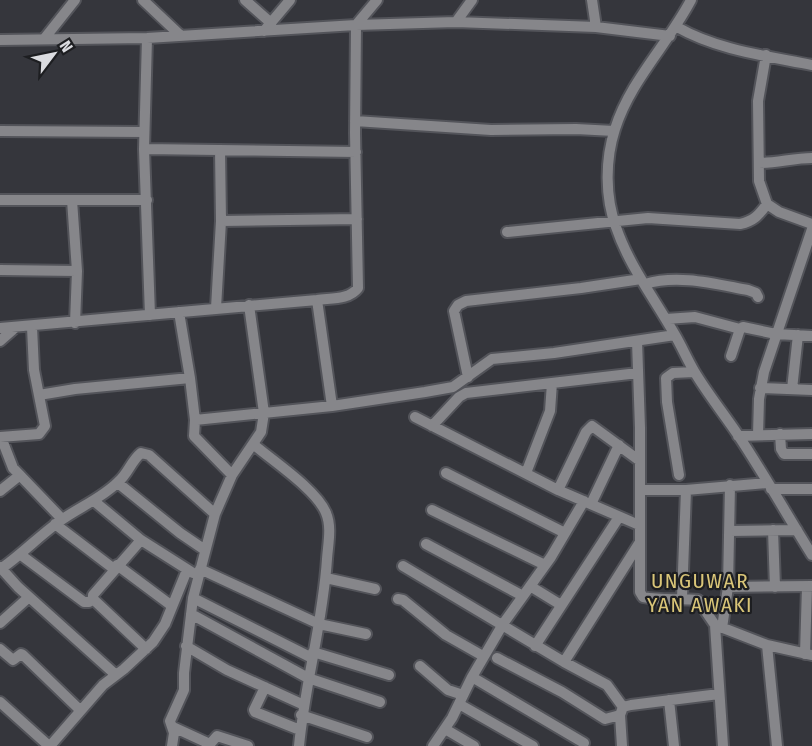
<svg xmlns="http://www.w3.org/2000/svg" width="812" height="746" viewBox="0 0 812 746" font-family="'Fira Sans Condensed',sans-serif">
<rect width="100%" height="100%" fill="#35363c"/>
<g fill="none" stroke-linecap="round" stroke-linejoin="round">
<defs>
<path id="minor" d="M143,0L181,36
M245,0L271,23
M592,0L596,27
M691,0C668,44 630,81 615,129C605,160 605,197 616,227C629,266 655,299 675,335C682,347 687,359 694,371C707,393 724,414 738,435C764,474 787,515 812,555
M456,22L472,0
M677,27C717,50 767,56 812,65
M264,31L290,0
M147,38L144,149L150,315
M44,39L75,0
M0,40L147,38L356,25L456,22L596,27L670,36
M766,55L758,101L759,181L767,204L779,212L812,224
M355,121L491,130L576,129L614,131
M0,131L144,132
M144,149L356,152
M759,163C777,163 794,158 812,158
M0,200H147
M72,200L77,271L75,323
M221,221L357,219
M507,232L648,218L740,224C754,221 759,215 767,204
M0,270L77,271
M645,284C678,274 715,284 748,290L756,293L758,297
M317,300L332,406
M216,308L221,221L220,150
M179,312L190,378L195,420L194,436L232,475
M666,319L695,317L740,329
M0,328L317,300C331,298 349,300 358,288L355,133L356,25L377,0
M0,341L16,327
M637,341L640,428V592L643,597C662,601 680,598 698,600L715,625L723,746
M731,356L740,329L743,327L776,334L812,336
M468,377L454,311L458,305L466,301L581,288L641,279
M760,388L812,390
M792,389L798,335
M39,395L75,389L190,378
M415,417L558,490L639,525
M195,420L332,406L425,392L453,387L492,359L554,353L675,335
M432,426L459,397L466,393L638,373
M780,434L781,449L784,454H812
M758,435L759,399L764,372L812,229
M738,436L812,434
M0,437L39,434L45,426L34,370L32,327
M1,437L13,468L62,519
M253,444C273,461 317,490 326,513C332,527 328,544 327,559C323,622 305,683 299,746
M446,473L565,533
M526,473L550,411L552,383
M679,475L667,402L666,378L673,373L694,372
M118,483L180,533L205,550
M771,489H812
M558,490L586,432L592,426L640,461
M641,490H686L768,483
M0,491L20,475
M94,501L141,540L193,573
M591,504L619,445
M432,510L545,565
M55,524L114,569
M773,530L775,587
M729,531L797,530
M141,540L93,595V599L146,649
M426,544L523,596
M21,555L84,602H89L93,599
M117,565L172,606
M403,566L564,662L640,542
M0,567L18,587L116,675
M2,568C22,554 39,536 60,521C79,507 101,499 118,482C128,474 131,461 141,453L149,455L215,514
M200,569L319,624L366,634
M326,578L375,589
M530,586L561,605
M728,587L812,586
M193,598L312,658
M682,598L686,490
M398,599L403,600L446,635L483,656
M191,614L308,678L380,702
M0,623L29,597
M718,626L767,645L812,655
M722,628L728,587L730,485
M767,645L777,746
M186,646L227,670L304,705
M535,646L619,517
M0,649L13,660L21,654L23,655L80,710
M313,652L389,675
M805,654L807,587
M497,658L562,692L605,719L620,715
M564,662L607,685L623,707
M420,666L448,690L463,695
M472,677L584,743
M265,687L254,710L255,712L300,730
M669,700L674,746
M0,702L49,746
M459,704L533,746
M301,715L367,737
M173,727L210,744L217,736L248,746
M445,729L474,746
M50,746L103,685L124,669L153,642L165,624L187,570
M172,746L174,733L170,721L184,690V673L193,598L215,514L232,475L261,432L264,413L249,305
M433,746L452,718L472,677L503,624L551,557L584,501
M622,746L620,715L623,707L631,705L719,694"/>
</defs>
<!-- minor casing -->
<use href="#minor" stroke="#53545a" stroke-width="14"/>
<!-- minor -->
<use href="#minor" stroke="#86868a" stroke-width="10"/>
</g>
<g text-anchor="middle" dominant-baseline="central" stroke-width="4.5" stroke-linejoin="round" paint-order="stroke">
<!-- neighbourhood labels -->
<g font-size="21" letter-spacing="1.5" fill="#d9c578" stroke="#1d1e21">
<text x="700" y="581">UNGUWAR<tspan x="700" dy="24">YAN AWAKI</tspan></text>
</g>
</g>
<!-- north arrow -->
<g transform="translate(54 54) rotate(58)" stroke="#1d1e21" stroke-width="4.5" paint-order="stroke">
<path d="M0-4.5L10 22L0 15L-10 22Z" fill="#dbdce0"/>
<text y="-9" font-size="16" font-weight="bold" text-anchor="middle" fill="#dbdce0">N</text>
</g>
</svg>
